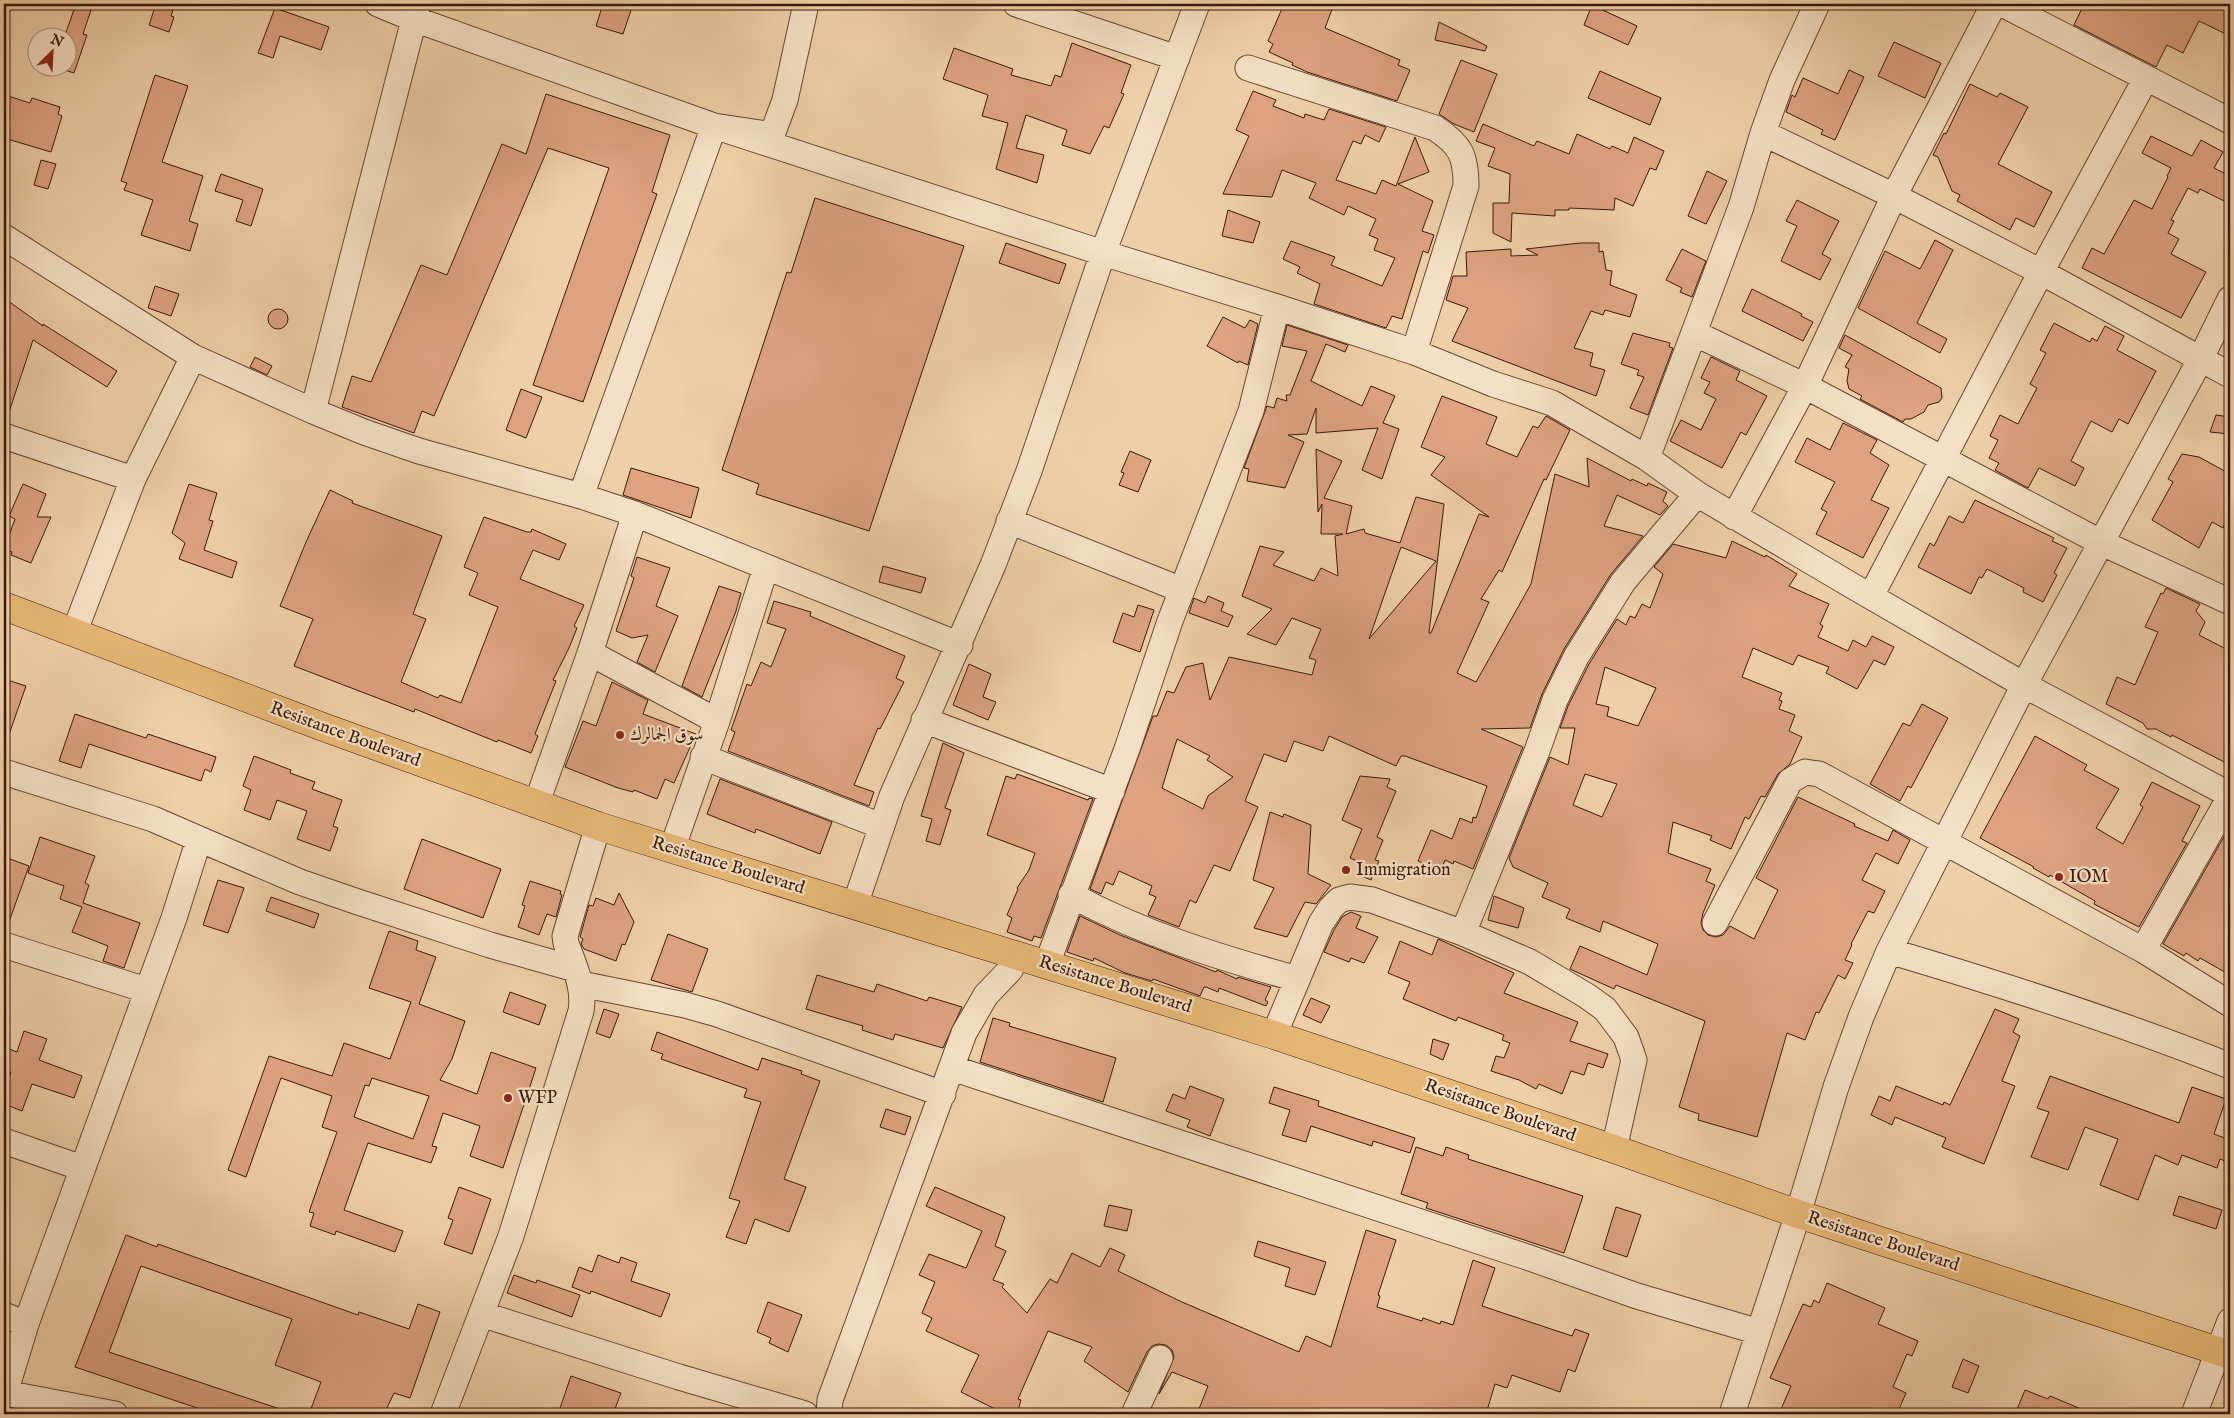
<svg xmlns="http://www.w3.org/2000/svg" width="2234" height="1418" viewBox="0 0 2234 1418" font-family="'IM FELL English',Amiri,serif">
<rect width="100%" height="100%" fill="#eed0a8"/>
<filter id="stains"><feTurbulence type="fractalNoise" baseFrequency=".004" numOctaves="4"/><feColorMatrix values="0 0 0 0 .2 0 0 0 0 .09 0 0 0 0 .02 0 0 0 .5 -.17"/></filter>
<radialGradient id="worn" r=".72"><stop offset=".6" stop-color="#630" stop-opacity="0"/><stop offset="1" stop-color="#630" stop-opacity=".3"/></radialGradient>
<!-- building -->
<path fill="#dea281" stroke="#3a190c" fill-rule="evenodd" d="M76,4H93L83,34L87,35L74,73L58,68H68V38H64Z
M156,4H175L171,16L174,17L169,32L149,25Z
M603,4H633L623,34L596,26Z
M1284,4H1334L1325,28L1400,60L1398,65L1410,70L1397,101L1307,72L1292,65L1293,63L1269,52L1273,44L1268,41Z
M2084,4H2230V36L2199,21L2183,53L2167,45L2156,67L2074,25Z
M1592,5L1637,26L1628,45L1584,25Z
M275,8L329,27L321,50L280,36L273,58L258,53Z
M1439,22L1487,46L1485,51L1435,40Z
M1894,42L1941,63L1925,98L1878,76Z
M1072,43L1131,65L1121,93L1124,94L1109,128L1104,126L1090,154L1062,145L1067,130L1026,115L1016,148L1044,155L1037,183L996,169L1008,123L982,116L988,95L943,79L954,48L1013,69L1011,75L1051,86L1055,75L1061,77Z
M1461,60L1497,74L1474,132L1454,124L1439,114Z
M1849,70L1864,77L1835,140L1821,134L1823,130L1786,112L1792,95L1795,97L1803,78L1838,94Z
M1600,71L1661,98L1650,125L1588,98Z
M155,75L188,86L162,162L203,176L189,221L198,224L190,251L141,235L153,200L124,190L127,183L121,181Z
M1970,84L1997,97L2000,93L2028,107L1998,164L2052,192L2034,227L2016,218L2010,230L1957,201L1960,195L1952,191L1938,157L1933,155L1944,133L1946,134Z
M1253,91L1276,100L1273,106L1304,118L1305,114L1324,120L1329,109L1386,127L1379,142L1365,135L1361,144L1353,141L1336,180L1376,194L1382,180L1396,186L1415,137L1429,172L1398,184L1433,201L1422,231L1434,235L1428,253L1423,251L1402,319L1392,316L1386,328L1314,304L1320,284L1297,273L1300,267L1283,259L1291,241L1335,257L1331,265L1382,286L1395,258L1374,250L1378,239L1369,235L1376,219L1348,206L1344,215L1309,198L1316,183L1282,170L1272,197L1223,194L1249,136L1236,130Z
M546,94L670,135L652,192L657,194L583,402L533,385L609,168L548,148L434,416L422,411L414,433L342,407L352,376L371,382L421,265L447,275L502,144L526,154Z
M8,96L30,103L32,98L60,107L58,114L62,116L51,152L4,138V111Z
M1483,124L1534,146L1537,141L1569,154L1577,134L1610,149L1612,146L1628,153L1634,137L1664,151L1656,170L1650,168L1633,206L1615,198L1614,210L1569,208V210H1555V216L1512,213L1511,242L1493,233V203H1509L1510,174L1488,166L1495,148L1476,141Z
M2151,136L2192,156L2201,140L2223,152L2214,168L2230,176V204L2200,189L2198,193L2188,188L2171,220L2174,221L2168,233L2179,239L2171,254L2206,272L2181,318L2082,268L2092,248L2104,254L2134,200L2152,209L2168,177L2167,176L2171,168L2142,153Z
M41,160L56,164L48,189L34,185Z
M1707,171L1727,181L1706,224L1688,216Z
M221,174L263,189L251,226L236,221L243,200L215,191Z
M815,198L964,246L869,531L756,494L759,484L722,470L787,272L791,273Z
M1797,200L1839,221L1822,254L1831,259L1820,280L1781,261L1797,226L1786,221Z
M1228,210L1260,222L1253,243L1222,236Z
M1935,240L1953,250L1917,323L1947,339L1940,353L1858,308L1885,251L1920,269Z
M1006,243L1066,264L1059,284L999,263Z
M1580,243H1599V252L1603,251L1606,270L1612,271L1610,285L1637,295L1630,317L1605,310L1603,315L1591,311L1574,348L1593,353L1590,366L1605,370L1596,396L1452,341L1468,308L1446,300L1453,276H1467L1466,252L1511,249V256L1538,255L1526,249Z
M1682,249L1706,261L1692,297L1680,292L1682,288L1666,280Z
M155,286L179,294L171,316L148,308Z
M1752,289L1802,314L1801,316L1813,322L1803,341L1742,311Z
M4,298L43,326V324L117,371L107,387L33,340L7,418H4Z
M268 319a10 10 0 1 1 20 0a10 10 0 1 1-20 0Z
M1223,317L1245,328L1250,320L1258,324L1248,365L1239,361L1238,363L1207,346Z
M2054,323L2090,342L2092,338L2097,341L2105,326L2124,336L2117,350L2156,371L2128,424L2119,419L2112,432L2091,421L2071,461L2084,468L2075,486L2039,468L2028,488L1995,470L1999,463L1989,458L1998,440L1990,436L2000,415L2018,424L2037,388L2030,384L2046,353L2040,350Z
M1287,325L1348,345L1345,352L1326,344L1311,381L1362,406L1371,386L1395,396L1383,423L1399,429L1382,479L1362,470L1378,428L1316,433V408L1307,434L1288,435L1304,442L1285,488L1247,481L1249,469L1244,468L1267,406L1274,408L1277,398L1287,401L1286,395H1290L1307,351L1282,346Z
M1633,333L1670,343L1669,347L1673,348L1648,415L1630,408L1644,377L1637,375L1639,370L1621,364Z
M1845,335L1941,388L1942,398L1939,402L1928,405L1924,412L1911,419H1905L1903,422L1860,399L1862,396L1849,389L1847,381L1849,369L1845,367L1852,355L1839,348Z
M255,357L272,366L267,375L250,367Z
M1711,357L1740,371L1736,380L1767,396L1746,435L1741,432L1722,468L1670,441L1681,420L1701,430L1716,399L1704,393L1710,382L1701,378Z
M521,389L542,397L526,438L506,430Z
M1442,396L1497,417L1486,444L1517,457L1533,426L1538,428L1546,416L1570,430L1546,480L1544,479L1502,572L1499,570L1481,599L1489,602L1457,673L1476,682L1531,584L1555,474L1589,487L1587,458L1631,481L1632,479L1647,486L1648,483L1667,492L1663,501L1668,506L1660,515L1617,495L1604,526L1643,536L1611,574L1564,649L1542,694L1530,728L1481,729L1523,747L1473,869L1454,861L1453,864L1445,860L1441,871L1418,861L1431,830L1452,839L1460,818L1472,823L1473,817L1476,818L1487,786L1405,756H1401L1396,766L1329,736L1323,751L1294,741L1286,762L1264,754L1245,801L1258,807L1230,871L1214,865L1196,903L1190,900L1179,927L1148,915L1156,897L1149,894L1152,886L1119,871L1113,885L1106,882L1101,894L1090,889L1153,716H1157L1167,691L1174,693L1186,667L1203,663L1210,700L1229,657L1312,675L1316,660L1309,658L1321,629L1292,618L1276,645L1247,634L1272,609L1242,596L1260,546L1284,552L1273,565L1314,581L1321,568L1338,576L1335,536L1343,534H1321L1322,504L1318,512L1316,449L1342,461L1324,498L1352,506L1346,534L1364,529L1365,533L1400,543L1416,497L1444,504L1429,633H1431L1479,514L1489,517L1431,475L1445,457L1421,447ZM1401,547L1436,561L1369,639ZM1177,739L1210,756L1207,760L1233,777L1208,796L1203,809L1162,788Z
M2216,415L2230,417V434L2210,432Z
M1843,423L1877,440L1870,453L1889,465L1871,500L1889,508L1863,558L1816,534L1827,512L1821,509L1835,482L1795,462L1807,438L1830,450Z
M1130,451L1151,460L1138,492L1119,485L1124,473L1121,472Z
M2182,454L2199,457L2230,474V528L2224,525L2223,528L2212,522L2199,548L2152,520L2173,482L2168,479Z
M631,468L699,488L691,518L623,495Z
M23,484L46,494L37,517H51L31,563L11,555L12,552L4,549L15,519L9,516Z
M189,484L217,493L209,520L213,521L204,550L237,562L232,578L179,559L185,543L172,533Z
M330,490L353,501L352,503L442,536L413,614L426,619L401,682L438,698L440,695L461,703L498,607L469,595L478,573L464,567L484,517L527,532H531L532,529L566,544L559,560L533,550L520,579L584,605L574,626L577,628L569,648L553,680L556,681L535,734L538,736L531,753L498,740L497,742L415,709L414,712L294,666L313,619L280,606L306,542Z
M1975,500L2054,538L2052,541L2067,548L2054,573L2057,575L2043,602L2023,592L2024,588L1987,569L1982,578L1979,577L1971,594L1918,567L1930,543L1934,546L1949,516L1963,523Z
M1732,541L1765,557L1766,555L1797,574L1789,586L1829,604L1820,624L1823,626L1818,637L1848,651L1853,640L1866,647L1872,636L1894,647L1885,665L1874,660L1857,689L1826,673L1829,667L1798,655L1793,665L1753,648L1742,677L1782,693L1779,700L1782,701L1779,709L1795,715L1789,731L1802,737L1790,764L1778,774L1765,797L1761,796L1749,819L1745,817L1731,849L1710,840L1712,836L1673,822L1668,853L1711,869L1706,881L1715,885L1703,913L1701,923L1703,930L1708,935L1716,937L1723,935L1730,926L1754,939L1778,890L1756,878L1798,797L1855,824L1854,826L1888,841L1893,830L1910,840L1898,864L1876,853L1862,880L1885,891L1874,913L1868,911L1851,944L1852,945L1845,960L1853,963L1845,979L1838,975L1819,1013L1816,1012L1805,1040L1787,1033L1757,1137L1698,1120L1699,1114L1679,1107L1705,1021L1616,985L1614,989L1570,969L1580,946L1647,975L1658,944L1603,921L1600,932L1566,918L1570,909L1542,897L1548,883L1513,867L1509,858L1550,757L1568,765L1575,728H1560L1568,706L1589,664L1617,619L1626,625L1630,616L1635,618L1642,604L1650,608L1663,574L1654,567L1673,544L1726,558ZM1605,667L1656,688L1638,726L1607,716L1609,707L1596,704ZM1585,774L1617,784L1602,817L1573,805Z
M637,557L670,568L656,606L678,616L655,672L637,662L648,635L632,638L616,631L634,578L631,576Z
M883,566L926,578L921,593L879,582Z
M719,586L741,593L736,611L702,697L682,686Z
M2166,588L2200,604L2196,611L2205,622L2199,635L2230,651V765L2172,735L2171,737L2156,729H2147L2143,723L2106,704L2117,677L2135,685L2158,632L2145,627L2161,593L2163,594Z
M1208,596L1224,603L1221,611L1233,616L1228,627L1189,613L1194,598L1205,603Z
M774,601L811,612L810,616L905,656L896,678L904,682L880,729L878,728L854,785L874,792L869,806L728,751L735,732L731,730L747,684L751,686L761,662L771,667L786,629L767,623Z
M1138,605L1154,610L1140,652L1113,642L1123,613L1134,617Z
M969,664L991,674L983,697L996,702L988,720L953,705Z
M4,679L26,686L6,743H4Z
M612,682L648,700L643,714L696,734L674,783L665,779L657,799L634,790L633,792L618,788L565,767L583,721L596,726Z
M1922,704L1948,718L1911,788L1908,786L1900,801L1870,784L1903,723L1910,726Z
M75,714L146,738L148,734L216,757L211,772L205,769L201,781L89,744L81,768L59,761Z
M2035,736L2087,765L2084,770L2119,789L2096,828L2123,844L2143,807L2140,805L2152,782L2200,806L2182,841L2187,843L2139,927L2094,904L2095,901L2050,875L2049,877L2033,868L2034,867L1980,838Z
M943,743L964,753L945,808L951,810L940,845L926,841L932,819L921,816Z
M254,756L291,770L290,773L315,782L312,789L342,800L333,826L338,828L330,851L297,839L307,811L277,800L270,820L244,810L251,790L243,786Z
M1017,774L1088,800L1089,798L1093,799L1041,938L1034,936L1032,941L1007,932L1012,918L1007,915L1018,889L1017,888L1029,870L1035,853L987,835L1006,776L1015,779Z
M1360,776L1390,779L1387,787L1396,791L1377,837L1383,840L1375,860L1379,861L1371,880L1357,874L1362,863L1350,858L1362,829L1342,820Z
M720,779L832,822L820,854L756,829L755,833L707,814Z
M1270,812L1283,817L1284,814L1311,825L1308,874L1331,885L1316,904L1305,902L1287,937L1254,928L1274,888L1253,880Z
M2230,826V975L2200,958L2198,961L2186,953L2184,956L2163,944Z
M40,837L95,856L85,883L89,885L83,903L140,923L124,968L103,961L108,946L72,932L82,907L60,899L64,886L28,873Z
M422,839L501,869L483,918L404,889Z
M10,859L29,866L6,930H4V875Z
M218,880L244,888L228,933L203,925Z
M530,881L561,891L560,894L562,895L556,917L547,914L539,935L518,927L525,906L522,905Z
M619,893L634,922L625,945L622,944L616,961L584,949L581,944L583,939L580,937L589,905L593,906L596,898L614,905Z
M1494,896L1524,908L1518,928L1488,920Z
M271,897L319,914L314,928L266,911Z
M1351,912L1361,916L1356,928L1378,937L1364,963L1351,958L1349,962L1324,952L1334,930L1342,917Z
M1080,916L1120,935L1216,972L1217,970L1237,979L1238,977L1271,987L1265,1000L1268,1002L1266,1006L1219,988L1218,992L1206,987H1204L1200,996L1153,979L1152,981L1125,973L1094,958L1093,961L1067,952Z
M389,931L418,941L416,950L436,957L419,1004L465,1021L452,1059L440,1080L477,1094L491,1052L536,1068L503,1168L470,1156L480,1126L443,1113L432,1146L437,1147L431,1163L368,1143L344,1210L403,1231L395,1252L336,1231L335,1235L310,1226L314,1213L309,1212L337,1132L322,1127L332,1096L281,1078L246,1177L228,1170L269,1056L332,1076L344,1043L390,1059L411,1002L369,988ZM372,1078L429,1096L413,1139L354,1117L365,1085L369,1086Z
M668,934L708,949L692,992L651,980Z
M1438,939L1514,973L1504,993L1578,1022L1570,1041L1608,1054L1603,1068L1588,1063L1584,1075L1571,1071L1562,1094L1539,1084L1536,1089L1519,1080L1491,1071L1496,1056L1504,1058L1510,1043L1502,1040L1504,1035L1458,1017L1456,1021L1403,999L1410,982L1388,973L1400,941L1432,955Z
M817,975L874,992L877,984L927,1001L929,997L962,1007L943,1048L895,1034L893,1040L862,1030L863,1026L806,1009Z
M510,992L546,1005L539,1025L503,1012Z
M1311,998L1330,1006L1321,1023L1303,1015Z
M604,1009L619,1014L610,1038L596,1033Z
M1995,1009L2019,1019L2013,1032L2020,1036L2002,1081L2015,1086L1984,1164L1942,1147L1946,1138L1895,1117L1892,1125L1871,1115L1879,1096L1890,1101L1896,1086L1943,1105L1944,1102L1950,1105Z
M993,1018L1010,1023L1009,1026L1116,1058L1103,1102L980,1062Z
M24,1031L47,1039L39,1060L82,1076L74,1098L32,1084L22,1111L4,1104V1094L11,1072L4,1069V1047L17,1052Z
M657,1032L758,1070L762,1058L802,1071L801,1074L820,1081L784,1179L806,1187L789,1232L755,1219L746,1244L726,1237L740,1201L729,1198L761,1102L744,1097L747,1089L661,1059L663,1054L651,1050Z
M1433,1039L1449,1044L1443,1060L1430,1054Z
M2050,1076L2179,1123L2192,1087L2226,1099L2214,1134L2230,1140V1163L2220,1159L2217,1168L2182,1155L2178,1165L2155,1155L2138,1200L2100,1185L2118,1139L2085,1127L2068,1170L2031,1157L2049,1112L2037,1108Z
M1190,1086L1224,1099L1210,1136L1187,1127L1190,1120L1166,1111L1173,1094L1185,1099Z
M1274,1087L1319,1101L1318,1106L1415,1138L1410,1153L1373,1141L1372,1146L1311,1126L1306,1142L1282,1135L1290,1110L1269,1103Z
M886,1109L911,1117L905,1135L880,1127Z
M1416,1147L1443,1156L1446,1147L1469,1155L1468,1159L1583,1196L1564,1253L1426,1208L1428,1203L1401,1194Z
M459,1187L491,1199L472,1254L444,1244L453,1220L448,1218Z
M935,1187L1005,1217L995,1246L1006,1251L993,1280L1004,1284L1002,1287L1027,1313L1050,1279L1057,1283L1072,1253L1100,1267L1110,1248L1125,1255L1118,1271L1182,1302L1299,1352L1306,1336L1331,1347L1366,1230L1396,1240L1378,1295L1380,1296L1377,1307L1422,1321L1423,1318L1440,1324L1441,1321L1453,1325L1473,1260L1495,1268L1482,1306L1572,1336L1575,1329L1589,1334L1575,1372L1568,1369L1560,1392L1512,1375L1507,1388L1495,1384L1486,1414H1197L1208,1386L1172,1372L1159,1394L1174,1357L1172,1350L1166,1345L1158,1344L1152,1346L1147,1352L1128,1392L1084,1361L1092,1347L1048,1331L1018,1399L1021,1400L1017,1414H1005L961,1392L979,1355L926,1331L932,1318L922,1313L935,1282L919,1275L929,1254L966,1268L982,1231L926,1206Z
M2179,1196L2222,1210L2216,1229L2173,1215Z
M1109,1205L1132,1210L1127,1231L1104,1226Z
M1616,1207L1641,1215L1627,1257L1603,1249Z
M126,1235L157,1247L158,1244L358,1315L359,1312L409,1329L418,1304L440,1312L410,1398L394,1393L384,1414H309L321,1382L275,1365L292,1319L141,1266L109,1352L289,1412V1414H215L75,1367Z
M1258,1241L1326,1262L1315,1295L1285,1286L1290,1268L1254,1256Z
M598,1255L619,1263L621,1257L637,1263L631,1281L670,1294L661,1317L591,1291L590,1294L572,1287L579,1267L592,1272Z
M514,1275L536,1283L537,1280L580,1295L572,1317L507,1293Z
M1827,1283L1885,1308L1878,1324L1918,1341L1912,1356L1907,1354L1893,1387L1906,1393L1897,1414H1779L1791,1386L1770,1378L1803,1304L1811,1307L1814,1300L1819,1303Z
M768,1302L802,1315L788,1352L769,1343L771,1338L757,1332Z
M1963,1359L1979,1366L1968,1393L1952,1387Z
M571,1376L621,1393L613,1414H558Z
M2025,1390L2048,1399L2050,1396L2093,1414H2015Z"/>
<g fill="none" stroke-linecap="round" stroke-linejoin="round">
<defs>
<path id="minor" d="M378,4L414,19L714,126L1103,253L1277,307L1414,352L1493,384L1552,403L1647,458L1697,494L1856,588L2024,685L2230,795
M1016,4L1177,58
M2002,4L2230,121
M1248,68L1435,128C1461,145 1466,156 1466,186L1414,352
M1763,133L1894,196L2041,272L2230,375
M4,237L193,357L313,411L364,432L419,451L581,496L635,514L960,645
M1694,333L1805,386L2102,543L2230,602
M313,411L418,4
M4,436L133,479
M1647,458L1741,207L1763,133L1782,80L1817,4
M581,496L714,126L772,135L785,100L806,4
M1734,517L1805,386L1894,196L1994,4
M1009,521L1182,590
M1871,596L2041,272L2146,78
M74,633L133,479L193,357
M590,653L717,721
M924,720L1112,791
M703,757L881,826
M4,772L153,819L199,839L174,918L26,1324L5,1393
M536,805L590,653L635,514
M199,839L300,882L355,901L490,945L575,969
M672,849L717,721L766,567
M1071,895C1143,934 1218,957 1297,979
M855,905L892,796L993,565L1029,471L1103,253L1197,4
M1715,923L1790,781L1805,772L1819,774L2143,950L2230,1004
M1463,933L1537,751L1555,700L1576,657L1623,582L1697,494
M4,945L146,990
M2143,950L2230,797
M1889,951C2004,985 2119,1022 2230,1066
M1047,964L1127,749L1170,621L1251,411L1277,307
M581,984L685,1005L717,1014L943,1094
M1274,1035L1321,923L1331,908L1339,900L1350,897L1372,900L1463,933L1530,962L1587,996L1605,1009L1626,1037L1634,1060L1614,1149
M952,1068L1527,1257L1637,1296L1759,1332
M4,1141L82,1168
M481,1314L679,1377L805,1414
M4,1315L26,1324
M4,1396L5,1393L115,1414
M443,1414L511,1236L581,1011C585,987 574,966 566,943L565,936L598,826
M829,1414L830,1400L964,1033L986,995L1010,970L1018,955
M1134,1414L1160,1358
M1732,1414L1798,1214L1836,1087L1861,1017L1889,951L2024,685L2200,360L2230,299
M2194,1414L2230,1321"/>
<path id="highway" d="M4,606L323,727L598,826L1274,1035L1614,1149L1798,1214L2230,1355"/>
</defs>
<!-- minor casing -->
<use href="#minor" stroke="#674733" stroke-width="27"/>
<!-- highway casing -->
<use href="#highway" stroke="#3a190c" stroke-width="29"/>
<!-- minor -->
<use href="#minor" stroke="#f4e0c6" stroke-width="25"/>
<!-- highway -->
<use href="#highway" stroke="#e7b874" stroke-width="28"/>
</g>
<!-- markers -->
<g fill="#8f2418" stroke="#f4e0c6" stroke-width="2">
<circle cx="620" cy="735" r="5"/>
<circle cx="1346" cy="870" r="5"/>
<circle cx="2059" cy="877" r="5"/>
<circle cx="508" cy="1098" r="5"/>
</g>
<g text-anchor="middle" dominant-baseline="central" stroke-width="4.5" stroke-linejoin="round" paint-order="stroke">
<!-- street labels -->
<g font-size="18" fill="#3a190c" stroke="#f4e0c6">
<text transform="translate(345 735) rotate(20)">Resistance Boulevard</text>
<text transform="translate(728 866) rotate(17)">Resistance Boulevard</text>
<text transform="translate(1115 985) rotate(17)">Resistance Boulevard</text>
<text transform="translate(1500 1111) rotate(19)">Resistance Boulevard</text>
<text transform="translate(1883 1242) rotate(18)">Resistance Boulevard</text>
</g>
<!-- poi labels -->
<g font-size="18" fill="#3a190c" stroke="#f4e0c6" text-anchor="start">
<text x="630" y="735">سوق الجمالرك</text>
<text x="1356" y="870">Immigration</text>
<text x="2069" y="877">IOM</text>
<text x="518" y="1098">WFP</text>
</g>
</g>
<!-- margin -->
<rect width="2234" height="1418" fill="none" stroke="#eed0a8" stroke-width="20"/>
<rect x="5" y="5" width="2224" height="1408" fill="none" stroke="#3a190c" stroke-width="2.5"/>
<rect x="10" y="10" width="2214" height="1398" fill="none" stroke="#3a190c"/>
<!-- north arrow -->
<g transform="translate(52 52) rotate(24)"><circle r="24" fill="#f4e0c6" stroke="#aa907c"/>
<path d="M0-4L9 19L0 12L-9 19Z" fill="#8f2418"/>
<text y="-8" font-size="14" font-weight="bold" text-anchor="middle" fill="#3a190c">N</text>
</g>
<rect width="100%" height="100%" filter="url(#stains)"/>
<rect width="100%" height="100%" fill="url(#worn)"/>
</svg>
